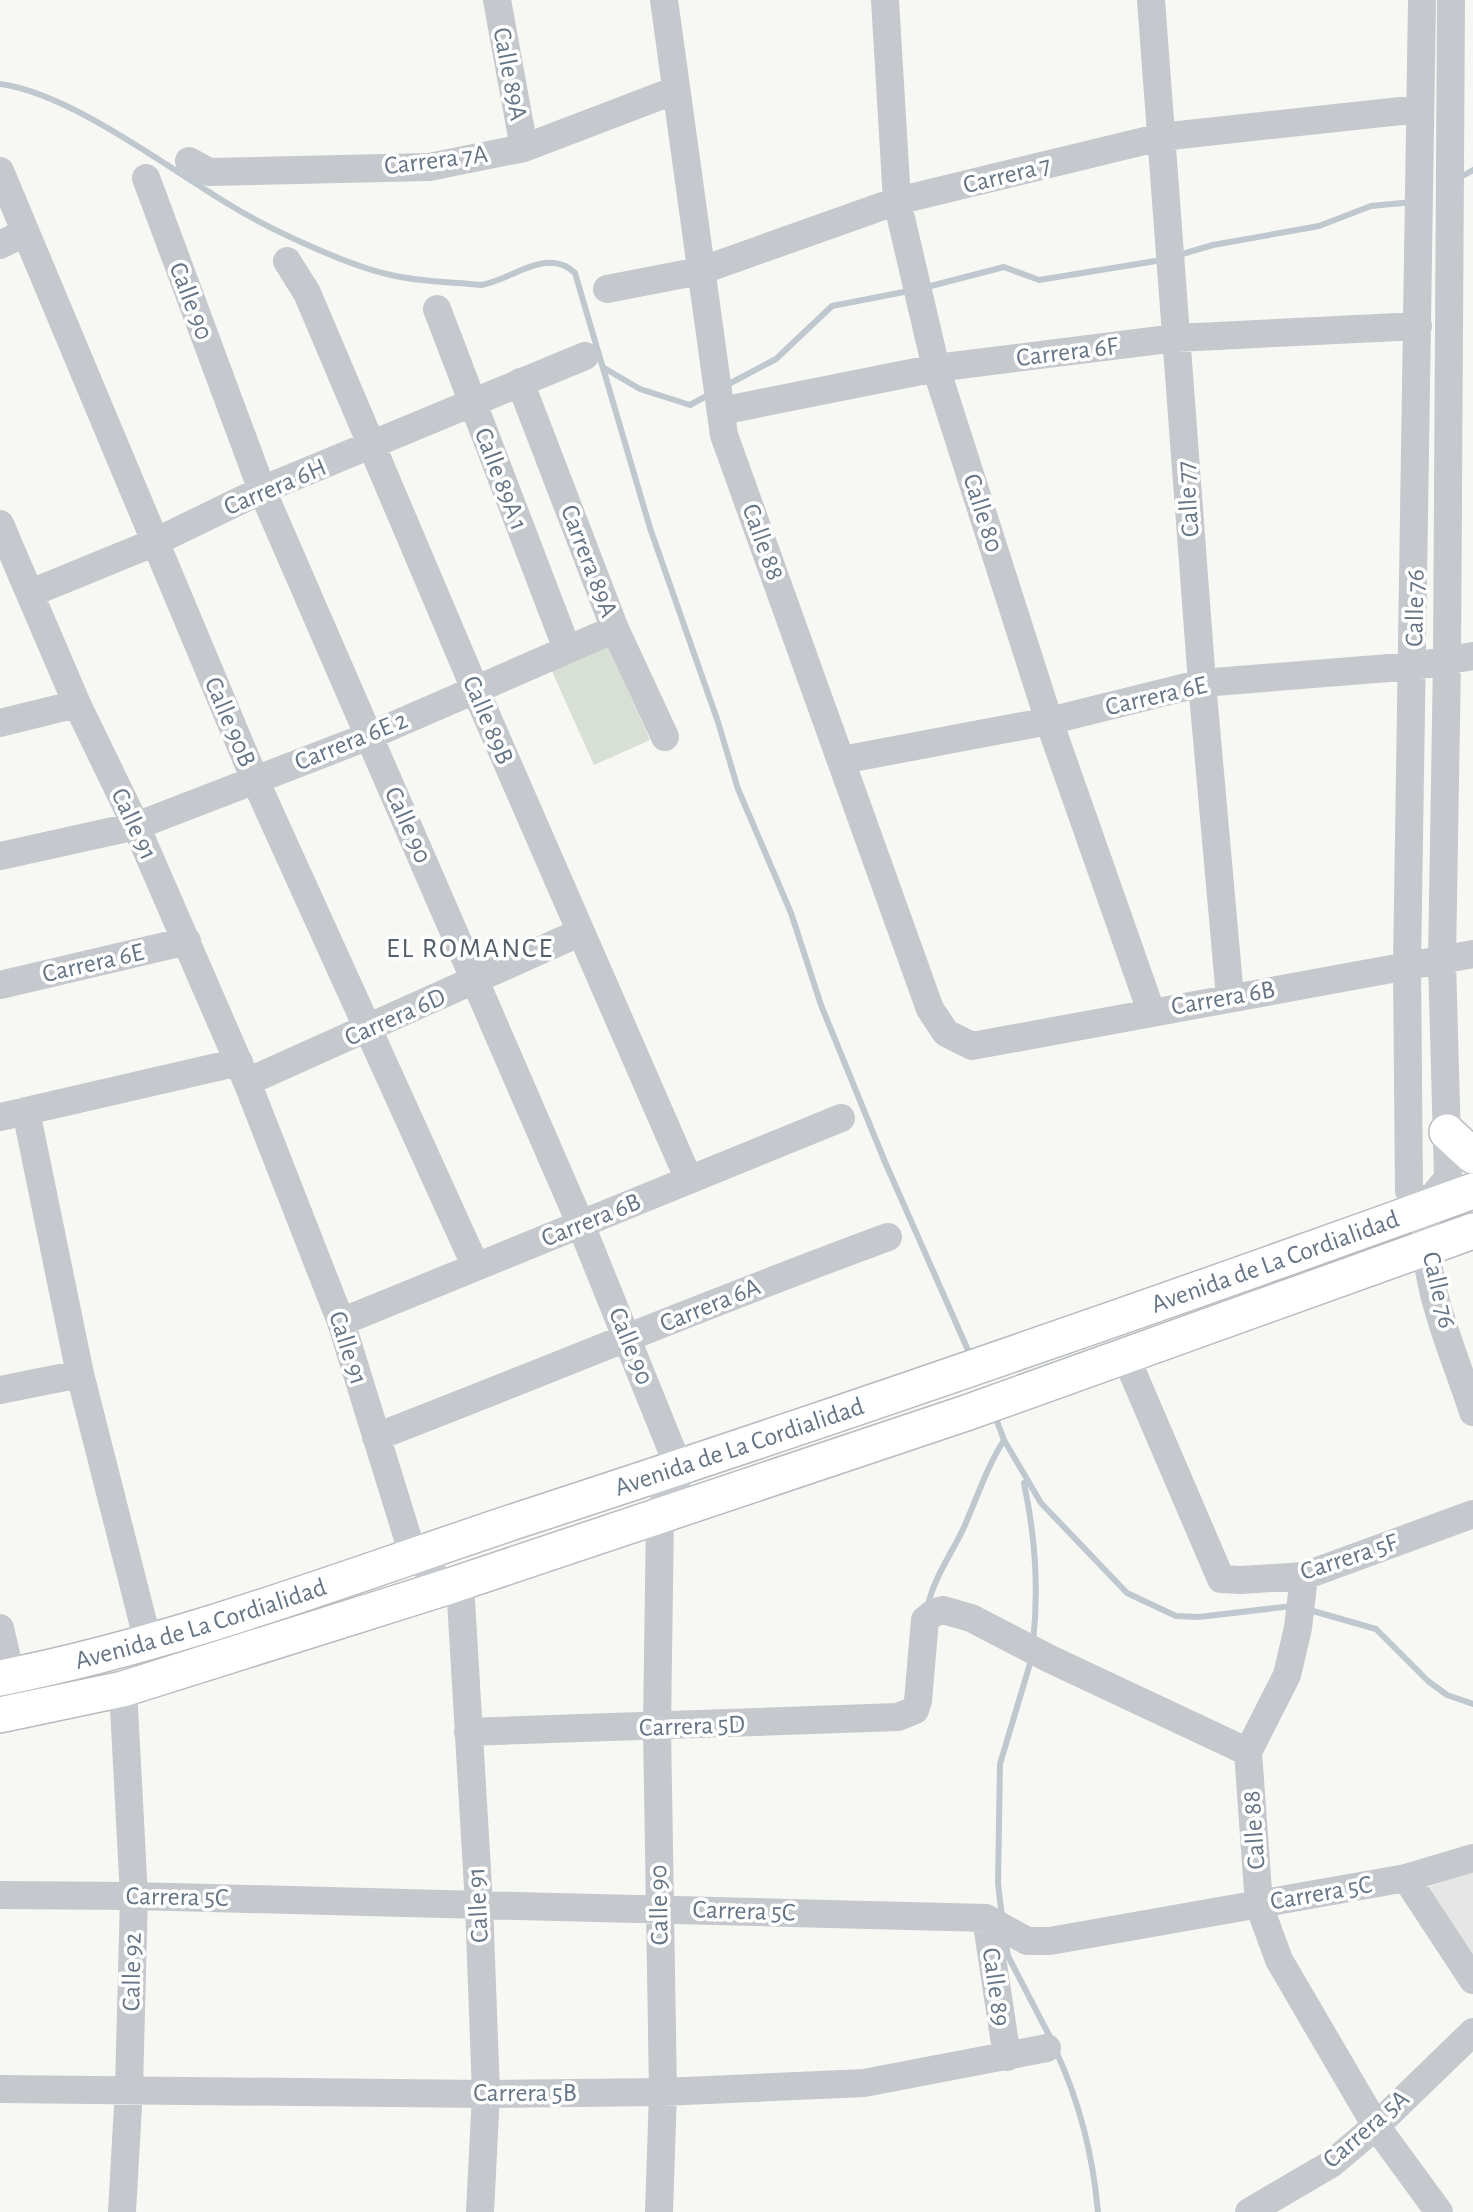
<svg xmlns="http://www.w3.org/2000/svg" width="1473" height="2212" viewBox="0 0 1473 2212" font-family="'Alegreya Sans',sans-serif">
<rect width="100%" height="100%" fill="#f7f7f4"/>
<!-- built -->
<path fill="#e5e6e5" d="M1473,1870V1955L1427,1888Z"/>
<!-- green -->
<path fill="#d8dfd5" d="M607,644L650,740L594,765L551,669Z"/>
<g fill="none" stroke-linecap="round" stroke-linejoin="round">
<!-- stream -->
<path stroke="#bfc8ce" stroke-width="6" d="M0,84C70,93 168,168 230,205C267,228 348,266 391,275C420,282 452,282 481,285C512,280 547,246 575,273L650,528L718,722L738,789L791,913L821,1005L885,1162L971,1357
M1459,178L1473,170
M1179,255L1213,245L1319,226L1371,206L1413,202
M923,288L1004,267L1039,280L1162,260
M604,368L640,389L690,405L710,394
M725,386L776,359L832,306L909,291
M995,1416L1004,1440L1041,1503L1127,1593L1176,1616L1199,1617L1292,1606
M1024,1483C1035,1535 1039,1589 1033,1642
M928,1605C935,1575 953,1552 965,1525C978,1495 987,1467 1004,1440
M1306,1609L1376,1629L1428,1681L1447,1695L1473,1704
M1002,1917L998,1884L1000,1764L1032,1657
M1005,1938L1008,1956L1051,2039
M1055,2049C1079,2100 1093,2156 1098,2212"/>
<defs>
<g id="major">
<path d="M1447,1132L1473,1156"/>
<path id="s1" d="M0,1678C178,1643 350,1576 522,1519C841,1415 1158,1305 1473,1191"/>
<path d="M0,1715L123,1689L447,1587L966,1413L1473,1231"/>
</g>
</defs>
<!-- major casing -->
<use href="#major" stroke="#b8bcc0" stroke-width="38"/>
<!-- minor -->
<path stroke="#c5c8cc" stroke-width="28" d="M497,0L524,148
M664,0L724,435L930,1009L946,1033L972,1046L1473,954
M885,0L897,201L936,368L1049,721L1151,1011
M1151,0L1202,683L1230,997
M1422,0L1407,966L1409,1191L1428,1206
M1451,0L1447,661L1442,961L1448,1178C1442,1186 1429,1199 1428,1209C1417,1276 1453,1349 1473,1412
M189,161L209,172L429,167L524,148L676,90
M0,171L255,780L476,1267
M146,178L262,490L581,1225L679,1468
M0,245L24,233
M287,261L307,293L475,689L689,1180
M607,289L700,271L897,201L1161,137L1419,109
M437,309L567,649
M520,382L615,629L665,737
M721,411L936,368L1176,338L1418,326
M0,524L77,704L136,826L247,1082L341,1322L413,1555L461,1600L479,1904L486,2094L480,2212
M31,593L153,543L262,490L585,356
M0,723L77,704
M842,760L1049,721L1202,683L1414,666L1473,656
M0,856L136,826L369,736L615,629
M0,985L187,941
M247,1082L581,932
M26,1111L80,1374L148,1642
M0,1117L239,1062
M341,1322L841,1118
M1125,1355L1221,1579L1241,1580L1304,1576L1473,1514
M0,1390L80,1374
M376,1437C547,1371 716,1300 888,1237
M1304,1576L1298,1628L1287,1675L1248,1752L1259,1905L1279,1960L1376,2126L1439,2212
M0,1628L11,1676
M468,1732L898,1717L915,1710L918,1701L925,1620L935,1612L943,1610L971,1618L1050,1659L1248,1752
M1406,1878L1473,1980
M0,1895L134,1896L986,1918L1027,1941H1050L1406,1878L1473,1858
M986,1918L1007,2057
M0,2089L486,2094L663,2092L864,2083L1047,2048
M122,2212L129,2088L134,1896L123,1689
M659,2212L663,2092L657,1727L660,1515L668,1488L690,1464
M1249,2212L1331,2164L1376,2126L1473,2032"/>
<!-- major -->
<use href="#major" stroke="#fff" stroke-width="35"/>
</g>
<g text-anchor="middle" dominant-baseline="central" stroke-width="7" stroke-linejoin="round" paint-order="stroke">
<!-- street labels -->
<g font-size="26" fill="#657586" stroke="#fff">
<text transform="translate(510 74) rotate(79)">Calle 89A</text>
<text transform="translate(436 160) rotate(-7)">Carrera 7A</text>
<text transform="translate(1007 175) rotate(-14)">Carrera 7</text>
<text transform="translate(191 301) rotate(69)">Calle 90</text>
<text transform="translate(1067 352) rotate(-7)">Carrera 6F</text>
<text transform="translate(501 479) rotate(69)">Calle 89A 1</text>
<text transform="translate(275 487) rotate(-23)">Carrera 6H</text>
<text transform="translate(1188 499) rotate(-94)">Calle 77</text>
<text transform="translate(983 513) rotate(72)">Calle 80</text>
<text transform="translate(763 542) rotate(70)">Calle 88</text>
<text transform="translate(589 561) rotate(69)">Carrera 89A</text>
<text transform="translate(1415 608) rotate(-89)">Calle 76</text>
<text transform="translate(1156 696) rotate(-13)">Carrera 6E</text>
<text transform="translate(488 720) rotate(67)">Calle 89B</text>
<text transform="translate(230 722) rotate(67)">Calle 90B</text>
<text transform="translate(351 741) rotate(-22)">Carrera 6E 2</text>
<text transform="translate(134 824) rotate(65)">Calle 91</text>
<text transform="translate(408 825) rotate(66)">Calle 90</text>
<text transform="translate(93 963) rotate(-13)">Carrera 6E</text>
<text transform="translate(1223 998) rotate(-10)">Carrera 6B</text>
<text transform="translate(395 1017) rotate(-24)">Carrera 6D</text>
<text transform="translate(591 1220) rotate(-22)">Carrera 6B</text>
<text stroke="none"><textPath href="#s1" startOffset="1342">Avenida de La Cordialidad</textPath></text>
<text transform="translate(1439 1290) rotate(77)">Calle 76</text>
<text transform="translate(710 1305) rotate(-22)">Carrera 6A</text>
<text transform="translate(631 1346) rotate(68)">Calle 90</text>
<text transform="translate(348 1348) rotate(72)">Calle 91</text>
<text stroke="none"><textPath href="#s1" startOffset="775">Avenida de La Cordialidad</textPath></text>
<text transform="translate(1349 1557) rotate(-18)">Carrera 5F</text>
<text stroke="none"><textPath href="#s1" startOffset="208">Avenida de La Cordialidad</textPath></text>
<text transform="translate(692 1726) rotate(-2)">Carrera 5D</text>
<text transform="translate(1254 1830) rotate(-94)">Calle 88</text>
<text transform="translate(1321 1893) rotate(-10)">Carrera 5C</text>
<text transform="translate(177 1897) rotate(1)">Carrera 5C</text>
<text transform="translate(478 1905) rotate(-93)">Calle 91</text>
<text transform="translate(659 1905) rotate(-91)">Calle 90</text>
<text transform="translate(744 1911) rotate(2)">Carrera 5C</text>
<text transform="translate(132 1972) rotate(-89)">Calle 92</text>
<text transform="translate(996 1987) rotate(82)">Calle 89</text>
<text x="525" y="2093">Carrera 5B</text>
<text transform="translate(1366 2129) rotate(-41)">Carrera 5A</text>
</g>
<!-- neighbourhood labels -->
<g font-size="28" letter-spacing="2" fill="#535f6b" stroke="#fff">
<text x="470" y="949">EL ROMANCE</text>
</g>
</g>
</svg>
